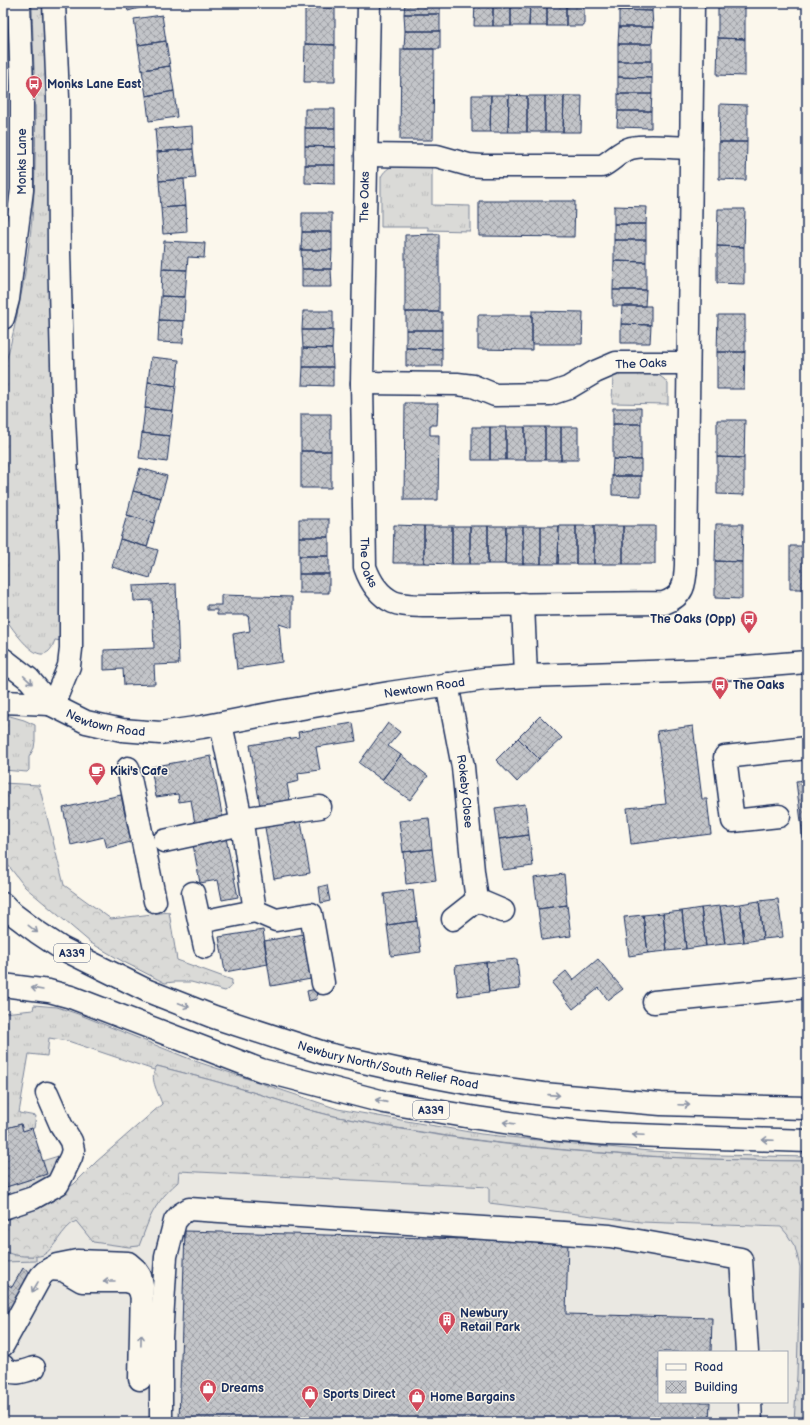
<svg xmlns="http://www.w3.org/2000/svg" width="810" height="1425" viewBox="0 0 810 1425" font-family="'Balsamiq Sans',sans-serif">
<defs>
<pattern id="grass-tufts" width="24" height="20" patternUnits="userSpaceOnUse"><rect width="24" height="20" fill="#dadad7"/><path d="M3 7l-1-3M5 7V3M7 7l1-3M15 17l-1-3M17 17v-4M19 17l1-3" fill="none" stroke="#babbbb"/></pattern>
<pattern id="forest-crowns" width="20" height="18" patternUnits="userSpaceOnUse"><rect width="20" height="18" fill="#dadad7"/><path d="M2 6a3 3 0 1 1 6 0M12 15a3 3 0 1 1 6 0" fill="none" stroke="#babbbb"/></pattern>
<pattern id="building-cross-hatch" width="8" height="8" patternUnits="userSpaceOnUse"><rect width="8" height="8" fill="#c3c5c9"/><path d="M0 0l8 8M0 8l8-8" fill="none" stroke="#9ea0a6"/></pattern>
</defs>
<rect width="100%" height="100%" fill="#fbf7ec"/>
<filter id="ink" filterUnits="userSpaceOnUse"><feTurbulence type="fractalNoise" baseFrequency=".025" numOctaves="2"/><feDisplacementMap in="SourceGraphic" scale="8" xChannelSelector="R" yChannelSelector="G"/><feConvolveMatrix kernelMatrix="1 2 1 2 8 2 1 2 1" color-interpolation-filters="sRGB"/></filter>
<g filter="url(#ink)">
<!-- built -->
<path fill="#eae8e2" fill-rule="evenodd" d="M96,1162L179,1171L489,1187V1203L641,1222L807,1229V1422H3V1220L34,1210L74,1184ZM659,1352H787V1402H659Z"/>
<!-- grass -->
<path fill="url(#grass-tufts)" stroke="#7a849a" d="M32,3H45L62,587V641L55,640C53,645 51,651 46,653C33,661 10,625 3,615V370C9,354 12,337 16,320C27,270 34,218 35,167C37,112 33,58 32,3Z
M395,165L432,166V205L470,206V231L428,230V227H381V177C384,171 388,168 395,165Z
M613,374H657L664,379L668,384V404L612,403Z
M3,714L24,720L35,725V741L34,748L29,757V770L27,772L3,770Z
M34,1005L57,1007L78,1014L195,1061L338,1109L481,1134L565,1143L650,1151L721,1155L807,1157V1161C647,1160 486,1148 329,1115C307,1110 284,1102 262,1095C228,1084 192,1075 157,1066L154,1070L68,1041L49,1038L47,1056L29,1054L19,1113L36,1116L34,1128L23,1131L21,1124L3,1129V1013L33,1010Z
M65,1154L66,1161L48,1178L32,1187L3,1197V1188L46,1174L42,1161Z
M3,1250C14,1256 24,1256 36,1256V1261L3,1262Z"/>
<!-- forest -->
<path fill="url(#forest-crowns)" stroke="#7a849a" d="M3,783L39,785L64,885L111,919L169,912L177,960L232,980C232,986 230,988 225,991L191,982H174L165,983L122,961L91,943L25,887L8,865L3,857Z
M157,1066C192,1075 227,1084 262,1095C284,1102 307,1110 329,1115C486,1149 647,1160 807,1161V1422H794L797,1375L800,1267L795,1247L787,1234L781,1227L641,1222L489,1203V1187L179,1171L178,1182C164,1194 153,1208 147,1225C144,1232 142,1239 139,1246L129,1247L93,1242L76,1221C61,1229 56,1248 43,1255C39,1257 32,1256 27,1256C18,1256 11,1255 3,1250V1220L34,1210L74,1184L96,1162L162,1104C158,1091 148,1078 157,1066Z"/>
<!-- building -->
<path fill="url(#building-cross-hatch)" stroke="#1b2f5e" d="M126,3H157L128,11Z
M405,3H440V14H404Z
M475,3H493V26H474Z
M493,3H511V26H493Z
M511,3H530L529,26H511Z
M530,3H547V26H529Z
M547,3H566V26H547Z
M566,3H584V26H566Z
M619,3H653L652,11L619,10Z
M718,3H745V39L718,38Z
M305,7L335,8V45L305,44Z
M619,10L652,11L653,27H619Z
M404,14H440V31H405Z
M162,15L166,41L138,45L134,19Z
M619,27H653L652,44H618Z
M405,31H440V49H404Z
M718,38L745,39V76L717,75Z
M166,41L170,66L142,70L138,45Z
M305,44L335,45V82H304Z
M618,44H652V61H618Z
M401,49H434L433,140H400Z
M618,61H652V78L618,77Z
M170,66L174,91L146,96L142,70Z
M618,77L652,78V94H618Z
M174,91L177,117L149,121L146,96Z
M618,94H652L651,111H618Z
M472,95H491L490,132H472Z
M491,95H509L508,132H490Z
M509,95L527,96V132H508Z
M527,96H545V132H527Z
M545,96H564L563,132H545Z
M564,96H582L581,132H563Z
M720,104L747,105V142H719Z
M305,109H335V128H305Z
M618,111H651V128L617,127Z
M192,126L193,149L157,152L155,129Z
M305,128H335V147L305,146Z
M719,142H747L746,180L719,179Z
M305,146L335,147V165H305Z
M193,149L196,178L159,181L157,152Z
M305,165H335V184L305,183Z
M184,179L186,206L161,208L159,181Z
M479,201H575L574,237L479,236Z
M186,206L187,232L163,234L161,208Z
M614,206L647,207L646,224H614Z
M718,209H745L744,247L717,246Z
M302,213H332V232H302Z
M614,224H646V240H614Z
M302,232H332V250H301Z
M439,234V312H405V235Z
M614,240H646V262L614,261Z
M164,241L205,243L204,258L188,257L187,270L162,269Z
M717,246L744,247V284L717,283Z
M301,250H332L331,269H302Z
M614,261L646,262V290H613Z
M162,269L187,270L185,297L161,296Z
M302,269H331L332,287H302Z
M613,290H646L645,306H613Z
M161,296L185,297L184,321L159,320Z
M622,306H651V325L621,324Z
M303,311H333V330H302Z
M532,311L583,312L582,344H532Z
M406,312H442V330H406Z
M478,315H532V350L478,349Z
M718,315H745V352H717Z
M159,320L184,321L183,343L158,342Z
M621,324L651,325L650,343H621Z
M302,330H333L332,349L303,348Z
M406,330H442V349L406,348Z
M303,348L332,349L333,367H303Z
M406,348L442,349V366H406Z
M717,352H745L744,389H717Z
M151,357L179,360L176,386L148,382Z
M303,367H333V386L302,385Z
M148,382L176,386L173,411L145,408Z
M405,403H438L437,425H430V435H439L438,500H404Z
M145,408L173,411L170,436L142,433Z
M613,408H641V424H613Z
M301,414H331V451H301Z
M717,420H745L744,458L717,457Z
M613,424H641V460L613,459Z
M472,427H490V460H472Z
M490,427H506V460H490Z
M506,427H525V460H506Z
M525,427H545V460H525Z
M545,427H561V460H545Z
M561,427H578V460H561Z
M142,433L170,436L167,462L139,458Z
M301,451H331V488H301Z
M717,457L744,458V495L717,494Z
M613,459L641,460V476H612Z
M140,468L167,476L161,498L133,491Z
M612,476H641V496L612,495Z
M133,491L161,498L154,523L127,515Z
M127,515L154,523L147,547L120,539Z
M299,519H329V537H299Z
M716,524H743L742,562L715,561Z
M394,525L424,526V563H393Z
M424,526H452V564L424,563Z
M452,526H470V564H452Z
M470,526H488V564H470Z
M488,526H506L505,564H488Z
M506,526H523V564H505Z
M523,526H541V564H523Z
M541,526H559L558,564H541Z
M559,526H576V564H558Z
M576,526H594V564H576Z
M594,526H623V564H594Z
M623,526H655V564H623Z
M299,537H329V556H299Z
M120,539L158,550L150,578L112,567Z
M790,546H807V589H790Z
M299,556H329V574H299Z
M715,561L742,562V599L715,598Z
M299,574H329V593H299Z
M176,584L179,664L154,665L155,684L124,685L123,669L104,670V650L154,648L152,600L134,601L133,586Z
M221,595L292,597V628L279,624L282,662L237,669L233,634L250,631L248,615H217V610H207V605H221Z
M540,716L562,738L539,759L518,738Z
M353,723L356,741L316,747L320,770L298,773L299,781L287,784L291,807L261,812L250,745L299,737L298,732Z
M388,723L400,732L388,746L401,755L382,780L359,763Z
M693,726L702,799H707L711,834L631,844L627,808L666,804L657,731Z
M518,738L539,759L517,782L496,760Z
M401,755L428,776L410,800L382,780Z
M211,756L224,825L196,830L191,800L179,802L178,794L156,797L151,767Z
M807,780V871L796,781Z
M121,795L131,842L107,848L104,837L71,845L63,808Z
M525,804L529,835L499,839L495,808Z
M300,816L310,873L274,879L264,822Z
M429,818L432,849L403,852L399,821Z
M225,833L238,897L222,900L218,880L200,883L192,839Z
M529,835L533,866L503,870L499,839Z
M432,849L436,880L406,884L403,852Z
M564,874L567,905L538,909L534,878Z
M327,885L330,901L321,903L319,887Z
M413,890L417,921L387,925L384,894Z
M778,899L783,937L763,939L759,901Z
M759,901L763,939L744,942L740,904Z
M740,904L744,942L725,944L720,906Z
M567,905L571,936L542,940L538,909Z
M720,906L725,944L706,946L701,908Z
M701,908L706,946L686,949L682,911Z
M682,911L686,949L667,951L663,913Z
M663,913L667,951L648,953L643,915Z
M643,915L648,953L629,956L624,917Z
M417,921L421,952L391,956L387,925Z
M263,930L268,964L225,972L219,937Z
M304,934L311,979L271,986L264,941Z
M517,959L520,989L489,992L486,962Z
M598,959L623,989L608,1000L599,988L573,1009L552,983L566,971L573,980Z
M486,962L489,992L458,996L455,966Z
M316,989L317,999L309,1001L307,991Z
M21,1124L23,1131L32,1128L47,1174L3,1188V1129Z
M185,1231L568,1242L566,1314L712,1318L711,1352H659V1402H710L709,1422H228L179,1421Z
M23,1268L34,1274L3,1332V1282L12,1287Z"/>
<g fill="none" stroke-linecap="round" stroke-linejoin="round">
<defs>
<g id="minor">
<path id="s1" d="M369,3L362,383L365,567C370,581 378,595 393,602C410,609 458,605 478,605C540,604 602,604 664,603C684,596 685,584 686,565L693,3"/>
<path d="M366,155L437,156L469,165L482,166H602C612,161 620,151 631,148C647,144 675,148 691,148"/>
<path id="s2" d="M3,318L8,299L22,190V86L19,3"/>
<path d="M362,383L457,384L473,386L495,395L550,394L568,388L595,372L616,363H688"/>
<path d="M523,604L526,676"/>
<path id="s3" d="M3,659L29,679L50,704L86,722L122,730L160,733L202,727L279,712L389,693L484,679L526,676L709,670L807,662"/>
<path id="s4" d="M447,684L463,767L473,871L477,900"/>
<path d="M3,702L50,704"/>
<path d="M53,705L69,666L71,649V554L63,400L59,251L58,98L54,3"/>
<path d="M221,724L242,824L255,911L276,920L311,914L323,983"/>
<path d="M128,768L155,901"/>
<path d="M779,816L733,821L725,757L807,748"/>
<path d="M241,819L320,807"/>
<path d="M164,841L242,824"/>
<path d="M193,893L205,947"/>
<path d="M477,900L503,911"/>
<path d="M453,919L477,900"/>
<path d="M200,922L255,911"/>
<path d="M654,1002L807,987"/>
<path d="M3,1208L33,1198L58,1184L71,1157L73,1150L71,1141L61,1125L47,1093"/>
<path d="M50,1269L63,1270L82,1281H126C134,1283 139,1286 141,1294"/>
<path d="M3,1345L41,1276L45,1272L57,1265L77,1261L128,1263L136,1270L140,1276L142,1286L140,1379"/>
<path d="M3,1366L5,1369C15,1375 23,1372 34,1368"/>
<path d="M750,1402L751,1422"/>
<path d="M161,1422V1337L166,1256L175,1221L181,1214L189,1209L610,1236L741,1259L747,1352"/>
</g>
<g id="highway">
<path id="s5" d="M3,904L13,914L37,932L61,948L148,991L214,1017L327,1054L409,1072L472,1084L543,1094L661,1104L807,1108"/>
<path d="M3,985L49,991L71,997L261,1070L384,1102L477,1118L550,1129L608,1134L688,1137L807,1141"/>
</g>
</defs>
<!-- minor casing -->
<use href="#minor" stroke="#1b2f5e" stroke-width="25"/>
<!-- highway casing -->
<use href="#highway" stroke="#1b2f5e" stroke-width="25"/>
<!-- minor -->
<use href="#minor" stroke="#fbf7ec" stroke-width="22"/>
<!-- highway -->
<use href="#highway" stroke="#fbf7ec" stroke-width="22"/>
</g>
<!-- one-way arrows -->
<defs><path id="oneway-shaft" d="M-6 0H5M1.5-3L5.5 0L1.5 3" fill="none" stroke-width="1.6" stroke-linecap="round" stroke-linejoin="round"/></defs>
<g stroke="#8b93a5">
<use href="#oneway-shaft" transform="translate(28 680) rotate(43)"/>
<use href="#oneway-shaft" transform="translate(33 929) rotate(38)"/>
<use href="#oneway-shaft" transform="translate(37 989) rotate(-170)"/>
<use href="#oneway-shaft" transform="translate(184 1005) rotate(22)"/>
<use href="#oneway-shaft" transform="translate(554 1095) rotate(4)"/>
<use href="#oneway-shaft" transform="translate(381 1101) rotate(-167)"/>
<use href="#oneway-shaft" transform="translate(684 1105) rotate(2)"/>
<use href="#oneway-shaft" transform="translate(509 1123) rotate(-172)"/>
<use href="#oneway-shaft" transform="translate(638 1135) rotate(-177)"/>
<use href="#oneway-shaft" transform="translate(768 1140) rotate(-178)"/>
<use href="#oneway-shaft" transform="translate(109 1281) rotate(180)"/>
<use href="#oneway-shaft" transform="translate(35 1287) rotate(121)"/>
<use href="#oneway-shaft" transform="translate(141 1340) rotate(-89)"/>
</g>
</g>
<!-- icons -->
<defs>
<symbol id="bus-pin" viewBox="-11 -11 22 30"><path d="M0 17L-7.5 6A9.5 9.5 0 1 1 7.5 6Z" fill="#d1495b" stroke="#fbf7ec"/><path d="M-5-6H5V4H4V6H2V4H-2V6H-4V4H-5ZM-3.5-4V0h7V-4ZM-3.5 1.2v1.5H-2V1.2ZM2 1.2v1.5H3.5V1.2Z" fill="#fff"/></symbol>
<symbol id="cafe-pin" viewBox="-11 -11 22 30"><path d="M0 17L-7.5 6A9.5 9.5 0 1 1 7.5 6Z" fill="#d1495b" stroke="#fbf7ec"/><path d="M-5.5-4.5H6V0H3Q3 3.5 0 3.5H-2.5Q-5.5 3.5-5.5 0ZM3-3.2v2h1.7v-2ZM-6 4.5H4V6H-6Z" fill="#fff"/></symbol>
<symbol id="building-pin" viewBox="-11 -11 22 30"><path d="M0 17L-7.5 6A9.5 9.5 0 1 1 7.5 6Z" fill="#d1495b" stroke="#fbf7ec"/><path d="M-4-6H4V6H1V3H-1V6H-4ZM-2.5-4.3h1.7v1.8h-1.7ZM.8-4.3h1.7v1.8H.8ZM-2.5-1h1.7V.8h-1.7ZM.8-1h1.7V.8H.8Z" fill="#fff"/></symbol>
<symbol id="shop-pin" viewBox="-11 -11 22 30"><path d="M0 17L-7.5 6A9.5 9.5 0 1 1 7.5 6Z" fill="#d1495b" stroke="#fbf7ec"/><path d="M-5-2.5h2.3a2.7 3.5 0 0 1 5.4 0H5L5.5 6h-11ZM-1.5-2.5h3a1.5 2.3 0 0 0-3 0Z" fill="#fff"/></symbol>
</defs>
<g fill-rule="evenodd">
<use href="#bus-pin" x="24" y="74" width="20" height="27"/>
<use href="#bus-pin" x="739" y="609" width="20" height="27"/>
<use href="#bus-pin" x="710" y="675" width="20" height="27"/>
<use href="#cafe-pin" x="87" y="761" width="20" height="27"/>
<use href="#building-pin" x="437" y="1310" width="20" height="27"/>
<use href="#shop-pin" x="198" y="1378" width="20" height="27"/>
<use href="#shop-pin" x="300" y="1384" width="20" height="27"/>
<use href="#shop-pin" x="407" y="1387" width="20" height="27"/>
</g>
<g text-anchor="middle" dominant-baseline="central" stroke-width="3" stroke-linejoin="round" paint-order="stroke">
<!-- shield labels -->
<g fill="#fbf7ec" stroke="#5e6b89" stroke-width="1">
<rect x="54" y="944" width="36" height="18" rx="3"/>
<rect x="413" y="1101" width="36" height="18" rx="3"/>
</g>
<g font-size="11" font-weight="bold" fill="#1b2f5e">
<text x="72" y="953">A339</text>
<text x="431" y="1110">A339</text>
</g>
<!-- poi labels -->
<g font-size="12" font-weight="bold" fill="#1b2f5e" stroke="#fbf7ec" text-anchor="start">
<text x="47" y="84">Monks Lane East</text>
<text x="736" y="619" text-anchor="end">The Oaks (Opp)</text>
<text x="733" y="685">The Oaks</text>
<text x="110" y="771">Kiki's Cafe</text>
<text x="460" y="1313">Newbury<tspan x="460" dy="14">Retail Park</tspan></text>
<text x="221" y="1388">Dreams</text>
<text x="323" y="1394">Sports Direct</text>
<text x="430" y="1397">Home Bargains</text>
</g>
<!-- street labels -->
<g font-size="12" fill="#1b2f5e" stroke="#fbf7ec">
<text stroke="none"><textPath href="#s2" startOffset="158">Monks Lane</textPath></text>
<text transform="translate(365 197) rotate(-89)">The Oaks</text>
<text transform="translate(641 364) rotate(-2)">The Oaks</text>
<text stroke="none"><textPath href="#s1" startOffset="560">The Oaks</textPath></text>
<text stroke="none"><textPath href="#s3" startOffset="449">Newtown Road</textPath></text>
<text stroke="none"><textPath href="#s3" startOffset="125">Newtown Road</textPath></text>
<text stroke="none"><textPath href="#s4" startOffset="109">Rokeby Close</textPath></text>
<text stroke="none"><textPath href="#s5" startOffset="422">Newbury North/South Relief Road</textPath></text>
</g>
</g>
<!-- margin -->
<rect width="810" height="1425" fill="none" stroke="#fbf7ec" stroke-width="16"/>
<rect x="8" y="8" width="794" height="1409" fill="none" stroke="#1b2f5e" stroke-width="1.5" filter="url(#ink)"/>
<!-- legend -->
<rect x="658" y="1351" width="130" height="52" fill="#fbf7ec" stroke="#a1a7b3"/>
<rect x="666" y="1364" width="20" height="6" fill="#fbf7ec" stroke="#a1a7b3"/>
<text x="694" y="1371" font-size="12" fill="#1b2f5e">Road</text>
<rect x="666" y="1381" width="20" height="12" fill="url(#building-cross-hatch)" stroke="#a1a7b3"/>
<text x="694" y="1391" font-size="12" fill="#1b2f5e">Building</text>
</svg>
